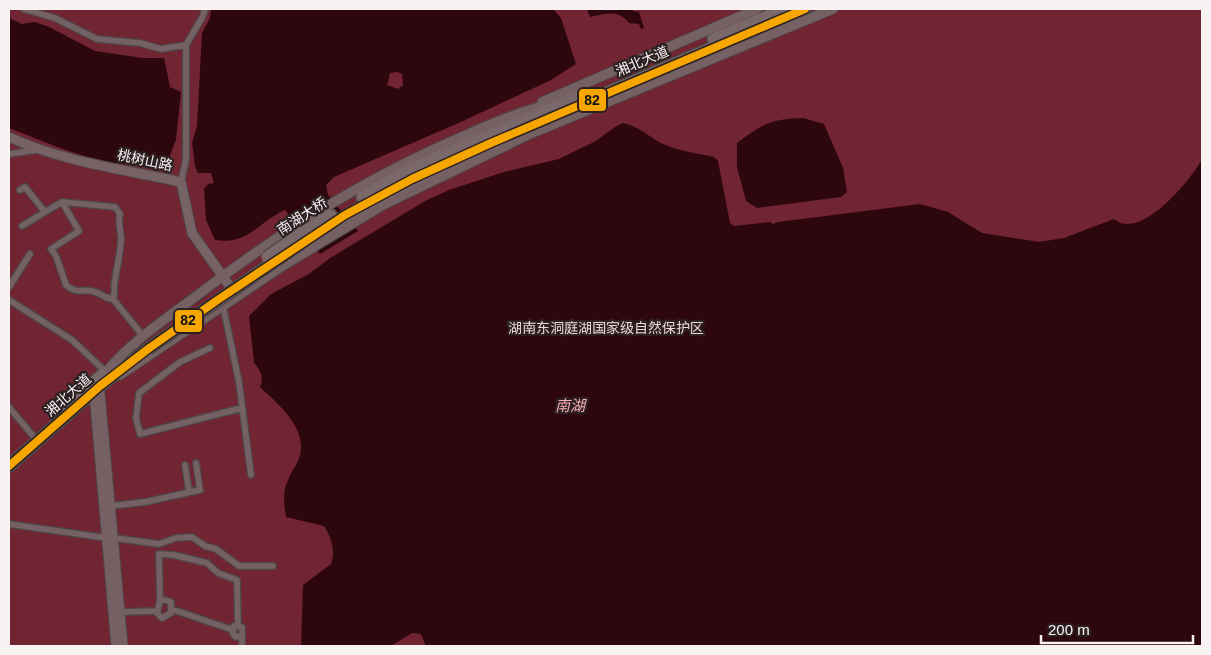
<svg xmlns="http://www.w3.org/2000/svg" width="1211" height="655" viewBox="0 0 1211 655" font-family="Arial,'Noto Sans SC',sans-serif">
<rect width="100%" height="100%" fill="#332e2e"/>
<!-- green -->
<path fill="#712432" d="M9,9H1202V646H9Z"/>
<!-- water -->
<path fill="#2e060e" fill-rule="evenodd" d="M211,9H553L561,18L576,64L551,80L463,121L334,177L326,185L328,195L358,231L320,254L285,210C256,223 250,245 215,240L206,220L204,189L208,184L214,183L211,173H198L195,166L192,143L197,126L202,33L210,18ZM397,72L402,74L403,85L398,89L387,85L390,73Z
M587,9H632L633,11L639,12L644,28L641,29L639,24L629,23C618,9 605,14 590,17Z
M9,18L22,24L35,22L49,27L95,51L143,58H164L170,87L181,92L176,140L168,160C120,177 54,145 9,128Z
M803,118L824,124L843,168L847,192L841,197L757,208L746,201L737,167V143C763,124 770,119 803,118Z
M623,123C638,126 648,136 661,143C678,151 696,153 714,157L718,161L730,223L734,226L770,222L773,224L778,222L920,204L948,212L982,233L1039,242L1064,238L1114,219C1140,242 1192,179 1202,159V646H426L421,634L412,633L391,646H301L303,585L331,564C336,551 331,537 324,526L286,517C282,493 284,485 296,465C314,433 280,406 260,387C264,378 261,370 254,363L249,316L271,294L309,274L330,258L427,200L449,190L504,172L559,159L596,141L615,127Z"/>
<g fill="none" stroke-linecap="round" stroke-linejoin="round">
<defs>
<path id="street" d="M24,9L55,18L97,39L140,43L161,49L186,45
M9,154L36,150
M181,182L186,160V45L203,16L205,9
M20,190L25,187L45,212L62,202L115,207L120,214C118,222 120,228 121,237C121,252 117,265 115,280C113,286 116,291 113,299L143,336
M62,202L79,231L51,249L56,256L66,285C79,296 84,287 95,292C103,294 105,299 113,299
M22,226L45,212
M9,287L30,254
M9,300L72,340L106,372
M223,306L239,382L251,475
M210,348L180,362L139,393L136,418L140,434L242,408
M9,407L33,436
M185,465L189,492
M111,506L145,502L200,490L196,463
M9,524L107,538
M114,538L159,544L176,538L192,537L205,546L216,549L239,566H273
M160,601L165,600L171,602V613L162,618L157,613L160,601L159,554L174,555L207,563L218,573L237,580L238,625
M171,609L233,630
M120,612L157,611
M241,636L236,637L233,634L234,626L242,627V646"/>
<path id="secondary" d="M9,137C63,162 123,169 181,182L192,233L236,295"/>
<path id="primary" d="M542,102L757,9
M106,372C131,342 164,320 195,297C277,234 362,180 457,139C489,125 519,111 553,104
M120,375L281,267L383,205L530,134L833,9
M99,383L123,646
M91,388L94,392L116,646"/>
<path id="highway" d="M713,39L784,9
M362,197L409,170L584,94
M297,236L331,215
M301,243C381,192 464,155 551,117C635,80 720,44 805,9
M66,406L103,374
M9,466L100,386L148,349"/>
</defs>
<!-- street casing -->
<use href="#street" stroke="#4e4a4a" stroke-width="8"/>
<!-- secondary casing -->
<use href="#secondary" stroke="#4e4a4a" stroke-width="11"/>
<!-- primary casing -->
<use href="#primary" stroke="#4e4a4a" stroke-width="11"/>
<!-- highway casing -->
<use href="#highway" stroke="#4e4a4a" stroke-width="14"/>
<!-- street -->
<use href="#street" stroke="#746164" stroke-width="5.5"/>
<!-- secondary -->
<use href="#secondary" stroke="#776365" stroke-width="9"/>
<!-- primary -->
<use href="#primary" stroke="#756163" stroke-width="9"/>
<!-- highway -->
<use href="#highway" stroke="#7a686a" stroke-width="11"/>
<defs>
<path id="highway-bridge" d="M267,257L297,236
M148,349L301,243"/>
</defs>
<!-- highway-bridge casing -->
<use href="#highway-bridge" stroke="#4e4a4a" stroke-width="14" stroke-linecap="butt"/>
<!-- highway-bridge -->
<use href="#highway-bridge" stroke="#7a686a" stroke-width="11"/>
<defs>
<path id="bus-1" d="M9,466L100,386L148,349L219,299L345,215L412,179L491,143L805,9"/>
</defs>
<!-- bus-1 casing -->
<use href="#bus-1" stroke="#2c2122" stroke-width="11"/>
<!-- bus-1 -->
<use href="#bus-1" stroke="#f7a600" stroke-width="8"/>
</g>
<g text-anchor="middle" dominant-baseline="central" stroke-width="4.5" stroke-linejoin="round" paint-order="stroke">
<!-- street labels -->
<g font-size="14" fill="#f9f2f2" stroke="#2c2122">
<text transform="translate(642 61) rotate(-23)">湘北大道</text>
<text transform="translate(145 160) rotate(12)">桃树山路</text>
<text transform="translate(302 216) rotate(-33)">南湖大桥</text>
<text transform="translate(68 395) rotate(-41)">湘北大道</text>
</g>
<!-- park labels -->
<g font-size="14" fill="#f1d6d8" stroke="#2c2122">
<text x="606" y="328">湖南东洞庭湖国家级自然保护区</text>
</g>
<!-- water labels -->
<g font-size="15" font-style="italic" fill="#faadb3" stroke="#2c2122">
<text x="570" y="405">南湖</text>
</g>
</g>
<g stroke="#2c2122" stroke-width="2">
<rect x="578" y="88" width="29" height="24" rx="5" fill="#f7a600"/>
<rect x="174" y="309" width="29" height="24" rx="5" fill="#f7a600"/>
</g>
<g font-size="14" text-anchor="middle" font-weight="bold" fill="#111">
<text x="592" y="105">82</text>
<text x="188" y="325">82</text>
</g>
<!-- border -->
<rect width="1211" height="655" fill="none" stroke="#f9f2f2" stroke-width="20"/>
<!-- scale -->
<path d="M1041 635v8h152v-8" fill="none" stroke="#f9f2f2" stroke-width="2.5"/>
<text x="1048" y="635" font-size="15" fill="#f9f2f2" stroke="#2c2122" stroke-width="4" paint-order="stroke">200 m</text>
</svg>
